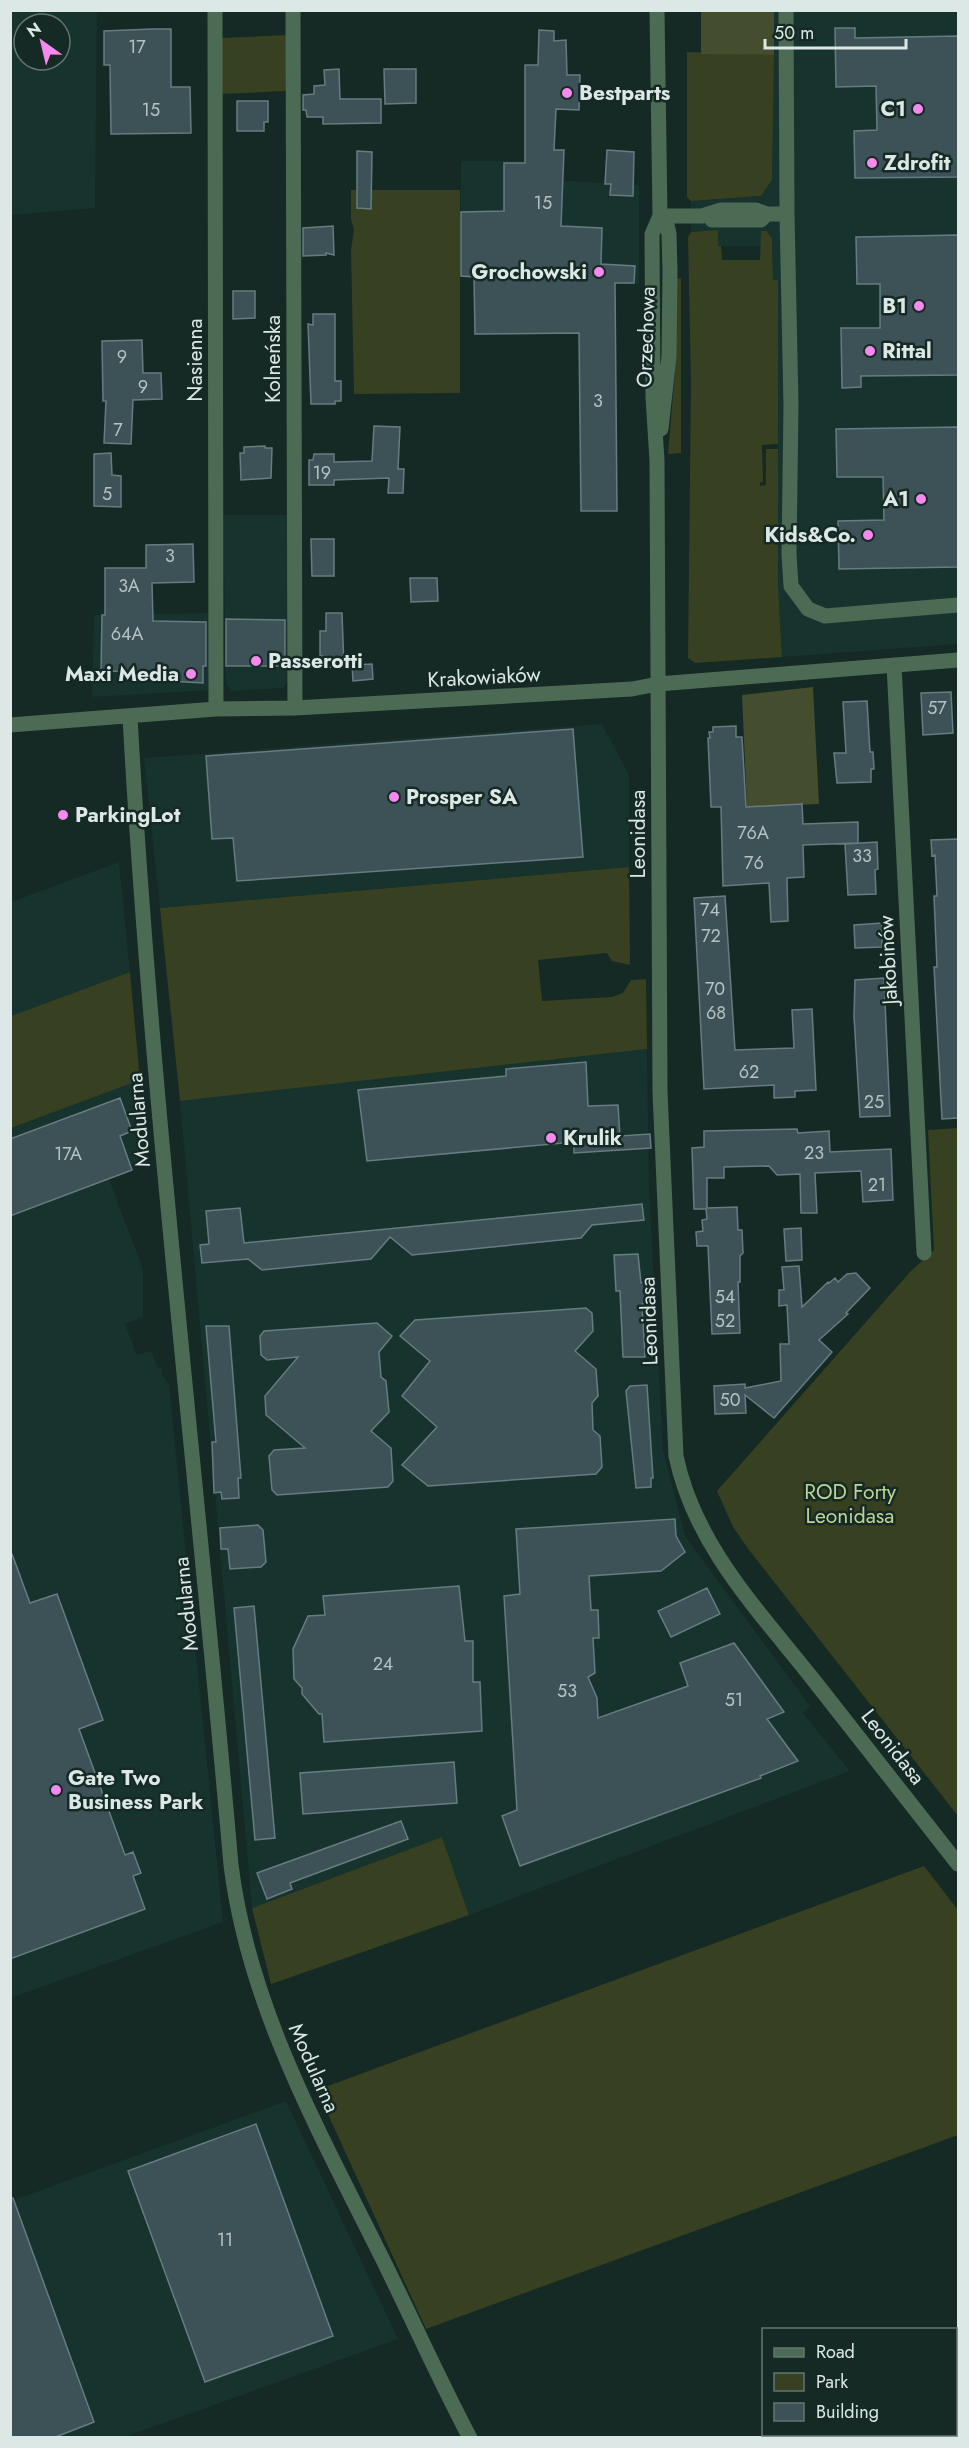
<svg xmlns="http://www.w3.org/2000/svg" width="969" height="2448" viewBox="0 0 969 2448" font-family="Jost,sans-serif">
<rect width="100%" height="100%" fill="#152925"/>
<!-- built -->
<path fill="#16332e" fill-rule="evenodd" d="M11,10L97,11L95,208L11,215ZM24,24H60V60H24Z
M774,11H958V644L782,657L778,587V281L773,280V246L761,231V246H718V231L691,232V201L761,196L772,180Z
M461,161H526L535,179L639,185V284L461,276Z
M223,515H288L289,680L283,688L232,691L226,684Z
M212,613L213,690L92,697L94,615Z
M602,724L629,775V867L160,908L144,758Z
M119,862L130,972L11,1016V902Z
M647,1049L649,1187L663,1450L685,1536L810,1706L803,1713L850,1771L469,1915L442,1837L252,1908L180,1101Z
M140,1080L148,1165L109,1179L143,1269V1317L125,1324L137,1355L151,1351L158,1367L162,1368V1374L169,1385L223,1922L11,1998V1128Z
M286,2101L398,2339L125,2437L11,2438V2201Z"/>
<!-- green -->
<path fill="#374020" d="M286,35V91L221,94V38Z
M687,52L774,55L772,180L761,196L691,201L687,197Z
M351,190H460V393L354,394L351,250L354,230L351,219Z
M718,230V246H721L722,260H760L761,231H766L772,238L773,280H778V444L762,445L763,482H760V486L766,485V449H778V587L782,657L695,663L688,658L691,382L688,237L691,232Z
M681,278V453L668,454L675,371L677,279Z
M629,867L630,965L612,961L607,953L538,960L542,1001L612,997L623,993L631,980L646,979L647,1049L180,1101L160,908Z
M130,972L140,1080L11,1128V1016Z
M958,1128V1816L749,1550L733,1527L717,1491L910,1272L934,1250L928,1130Z
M442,1837L469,1915L271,1984L252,1908Z
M924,1866L958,1910V2135L426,2329L317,2090Z"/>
<!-- forest -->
<path fill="#444d2d" d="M701,11H774V55L701,54Z
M813,687L819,804L747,807L742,695Z"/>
<!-- building -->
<path fill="#3d5256" stroke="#677c81" stroke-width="1.5" d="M835,28H855V38L958,36V177L855,178L854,131L877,130L876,86L836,87Z
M153,29H171V87H190L191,133L111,134L110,65H104V31Z
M539,30L554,31V41L566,40L567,75H580L579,110L556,109L554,150H564L561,226L602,228L601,264L635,266L634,283H615L617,511H581L579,333L475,334L474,277L461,276V212L504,211V163H525V65H538Z
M339,69L340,99H381V123L323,124V117H307L306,110H303V95L314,94V86L325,85L324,70Z
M384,69H416V103L385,104Z
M237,101H268V122H264V131H237Z
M607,150L634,152L633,196L610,195L611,184H605Z
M357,151L372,152L371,209L357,208Z
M333,226L334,255L326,253V255L303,256V228Z
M958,235V375L861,376V387L842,388L841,328H880V284H857L856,237Z
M233,291H255V318L233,319Z
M313,314H335V381H341V401H335V404H311L308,324L313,325Z
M142,340L143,373H161L162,399L133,400L131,444L104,443L106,401H103L102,341Z
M374,426L400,427L398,469H404L403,493H388L389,478L334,480V485H309V460H313L314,454H334V462L372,461Z
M958,427V567L839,569L838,521L884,520L883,477H837L836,429Z
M265,446V448H272L271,478L241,480L240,453H244V447Z
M111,453L112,475L121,476V507L94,506V454Z
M311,539H334V576H312Z
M193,544L194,582L152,583L153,621L206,622V666H203V683L152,680V672L101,671L102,615H105V568H146V545Z
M410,578H437L438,601L411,602Z
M326,613H342L344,668L327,667V656H320V631H326Z
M226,619L285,620V666H226Z
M372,664L373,679L353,681L352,665Z
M951,692L953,733L923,735L921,693Z
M867,701L870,752H873L874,769H871V782L837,783L834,753H846L843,702Z
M736,726V737H742L746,807L802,804L803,824L858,822V843L803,845L804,877L787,878L788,921L771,922L769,883L723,886L721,807H711L708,738H710L709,732H713V727Z
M573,729L583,857L237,881L233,838L212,839L206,756Z
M958,839V1118L942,1119L934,967H937L934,896H937L935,855L932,856L931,840Z
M877,842L878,869L875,870L876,894L848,895L845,844Z
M725,896L735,1050L794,1048L792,1010L812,1009L816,1090L795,1091V1097L774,1098V1085L704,1089L694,898Z
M882,923V947L855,948L854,925Z
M884,978L890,1116L860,1117L854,1016L855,980Z
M586,1062L588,1106L618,1105L620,1136L650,1134L651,1148L574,1153V1142L367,1161L358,1090L506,1076V1069Z
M120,1098L132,1131L120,1136L132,1170L10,1216V1139Z
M797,1129L798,1133L829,1131L830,1152L891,1149L893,1200L863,1202L861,1171L815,1173L817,1213H801L800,1174L777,1175L769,1166L724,1167V1178H707V1208L737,1207L738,1230H742L743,1253L740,1256V1282H738L740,1333L712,1334L708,1246H697L696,1232L703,1231L702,1220L707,1219L706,1209H694L692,1148L704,1147V1131Z
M642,1204L644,1220L592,1225L581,1238L412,1255L390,1237L371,1259L262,1270L248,1259L202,1263L200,1245L209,1244L206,1211L240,1208L244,1243Z
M801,1228L802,1260L786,1261L784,1229Z
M638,1254L641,1283L651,1282L653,1304H642L645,1357H623L620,1291H616L614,1255Z
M799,1266L802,1307L828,1282L829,1283L835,1278L838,1282L847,1274L856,1273L870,1288L846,1313L848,1314L819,1340L832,1352L774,1418L745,1395L746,1413L715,1414L714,1386L745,1384V1388L781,1381L780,1344H789L787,1305L779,1306V1290H784L782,1267Z
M586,1308L592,1313L593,1331L575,1351L596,1369L598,1396L592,1403L593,1430L600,1436L602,1467L596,1474L428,1486L402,1465L437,1427L402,1396L430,1361L400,1336L415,1320Z
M377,1323L392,1336L379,1352L381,1377L386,1381L389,1412L371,1431L391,1448L393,1481L388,1487L277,1495L272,1490L269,1456L274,1450L305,1448L266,1415L265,1396L298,1357L267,1360L261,1355L260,1336L264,1331Z
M206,1326H229L241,1478H238L239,1498L222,1499L221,1492L214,1493L212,1442H216Z
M647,1385L653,1478H651V1487L636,1488L626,1391L630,1386Z
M675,1519L676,1536L685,1552L661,1571L589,1576L591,1610H598L599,1638H593L595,1673L588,1677L597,1698L598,1718L688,1686L680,1663L734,1643L784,1712L767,1719L798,1761L760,1776L761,1778L520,1866L502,1816L517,1810L504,1596L520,1594L516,1529Z
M258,1525L263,1530L266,1562L261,1567L230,1569L228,1549H221L220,1528Z
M10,1554H12L30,1603L57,1594L103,1720L79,1729L125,1855L133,1852L141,1873L133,1876L145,1909L10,1959Z
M459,1586L465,1641H473V1682H480L482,1731L324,1742L322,1714H319L302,1694V1688L294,1679L293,1649L308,1616L325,1615L323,1596Z
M707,1588L720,1614L671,1637L658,1611Z
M254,1606L275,1838L255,1840L234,1608Z
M454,1762L457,1803L303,1814L300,1773Z
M401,1821L408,1839L290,1883L292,1889L267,1899L257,1873Z
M256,2124L333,2336L205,2382L128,2171Z
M10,2198H13L94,2422L53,2438H10Z"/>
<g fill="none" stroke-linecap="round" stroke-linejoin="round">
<!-- minor -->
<path stroke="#4c6b54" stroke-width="15" d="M215,10L216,709
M293,10L295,708
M657,10L660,216L652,234L653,397L657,461L660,1092L676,1456C694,1544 758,1610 812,1678C861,1740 910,1802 958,1864
M786,10L787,214
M660,216H702L721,210H756L767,214H787L791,405L789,554L791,586L808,609L825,616L958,605
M660,216L667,225L669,234L670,271L669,356L661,429
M712,220H761L767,214
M894,665L924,1253
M130,717C151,1101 198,1483 231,1865C248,2002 315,2124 376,2246C408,2309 436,2374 470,2438
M10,725L216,709L295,708L632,689L658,684L958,660"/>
</g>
<!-- markers -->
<g fill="#f589ee" stroke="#152925" stroke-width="2">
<circle cx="567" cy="93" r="6"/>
<circle cx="918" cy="109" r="6"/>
<circle cx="872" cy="163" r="6"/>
<circle cx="599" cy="272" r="6"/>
<circle cx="919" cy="306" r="6"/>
<circle cx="870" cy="351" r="6"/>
<circle cx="921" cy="499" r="6"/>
<circle cx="868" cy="535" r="6"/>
<circle cx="256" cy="661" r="6"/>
<circle cx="191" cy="674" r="6"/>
<circle cx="394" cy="797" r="6"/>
<circle cx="63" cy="815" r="6"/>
<circle cx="551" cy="1138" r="6"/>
<circle cx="56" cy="1790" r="6"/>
</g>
<g text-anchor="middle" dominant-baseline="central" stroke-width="5" stroke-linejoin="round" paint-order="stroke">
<!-- number labels -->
<g font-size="18" fill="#b4c2c1">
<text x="137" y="47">17</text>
<text x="151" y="110">15</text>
<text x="543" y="203">15</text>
<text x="122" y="357">9</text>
<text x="143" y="387">9</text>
<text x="598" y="401">3</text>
<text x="118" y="430">7</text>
<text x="322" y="473">19</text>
<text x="107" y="494">5</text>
<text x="170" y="556">3</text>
<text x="129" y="586">3A</text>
<text x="127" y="634">64A</text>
<text x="937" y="708">57</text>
<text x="753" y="833">76A</text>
<text x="862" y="856">33</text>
<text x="754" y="863">76</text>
<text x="710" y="910">74</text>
<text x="711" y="936">72</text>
<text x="715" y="989">70</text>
<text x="716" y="1013">68</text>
<text x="749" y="1072">62</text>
<text x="874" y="1102">25</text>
<text x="814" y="1153">23</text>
<text x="68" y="1154">17A</text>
<text x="877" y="1185">21</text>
<text x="725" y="1297">54</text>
<text x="725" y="1321">52</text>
<text x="730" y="1400">50</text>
<text x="383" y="1664">24</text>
<text x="567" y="1691">53</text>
<text x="734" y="1700">51</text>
<text x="225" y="2240">11</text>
</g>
<!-- poi labels -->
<g font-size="21" font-weight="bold" fill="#dce8e5" stroke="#152925" text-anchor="start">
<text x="579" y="93">Bestparts</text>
<text x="906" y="109" text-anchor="end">C1</text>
<text x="884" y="163">Zdrofit</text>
<text x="587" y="272" text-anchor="end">Grochowski</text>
<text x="907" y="306" text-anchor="end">B1</text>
<text x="882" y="351">Rittal</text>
<text x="909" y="499" text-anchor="end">A1</text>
<text x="856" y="535" text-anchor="end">Kids&amp;Co.</text>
<text x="268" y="661">Passerotti</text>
<text x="179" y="674" text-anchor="end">Maxi Media</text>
<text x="406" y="797">Prosper SA</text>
<text x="75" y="815">ParkingLot</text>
<text x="563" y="1138">Krulik</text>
<text x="68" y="1778">Gate Two<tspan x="68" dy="24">Business Park</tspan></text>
</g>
<!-- street labels -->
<g font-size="21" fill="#dce8e5" stroke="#152925">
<text transform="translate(646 337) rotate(-88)">Orzechowa</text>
<text transform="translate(273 359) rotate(-90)">Kolneńska</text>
<text transform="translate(195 360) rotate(-90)">Nasienna</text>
<text transform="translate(484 677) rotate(-3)">Krakowiaków</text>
<text transform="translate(638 834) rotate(-90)">Leonidasa</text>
<text transform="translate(888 960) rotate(-93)">Jakobinów</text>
<text transform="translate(139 1120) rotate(-95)">Modularna</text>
<text transform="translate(649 1321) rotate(-92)">Leonidasa</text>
<text transform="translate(186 1604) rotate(-96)">Modularna</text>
<text transform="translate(893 1747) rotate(52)">Leonidasa</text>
<text transform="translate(314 2068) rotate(66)">Modularna</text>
</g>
<!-- park labels -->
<g font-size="21" fill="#c0d397" stroke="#152925">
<text x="850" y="1492">ROD Forty<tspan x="850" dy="24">Leonidasa</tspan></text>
</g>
</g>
<!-- border -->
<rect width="969" height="2448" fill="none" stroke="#dce8e5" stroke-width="24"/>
<!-- legend -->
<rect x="762" y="2328" width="195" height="108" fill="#152925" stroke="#657572" stroke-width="1.5"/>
<rect x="774" y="2348" width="30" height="9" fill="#4c6b54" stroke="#657572" stroke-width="1.5"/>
<text x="816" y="2358" font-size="18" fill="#dce8e5">Road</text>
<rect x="774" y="2373" width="30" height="18" fill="#374020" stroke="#657572" stroke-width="1.5"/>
<text x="816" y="2388" font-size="18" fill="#dce8e5">Park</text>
<rect x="774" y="2403" width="30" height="18" fill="#3d5256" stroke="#657572" stroke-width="1.5"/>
<text x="816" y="2418" font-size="18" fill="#dce8e5">Building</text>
<!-- north arrow -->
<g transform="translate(42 42) rotate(326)"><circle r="28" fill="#152925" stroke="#657572" stroke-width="1.5"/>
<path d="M0-4.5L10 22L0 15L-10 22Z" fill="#f589ee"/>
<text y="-9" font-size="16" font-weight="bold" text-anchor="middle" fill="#dce8e5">N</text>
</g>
<!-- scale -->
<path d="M765 39v9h141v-9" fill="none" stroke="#dce8e5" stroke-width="3"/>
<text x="774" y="39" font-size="18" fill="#dce8e5" stroke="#152925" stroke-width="4.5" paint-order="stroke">50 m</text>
</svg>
